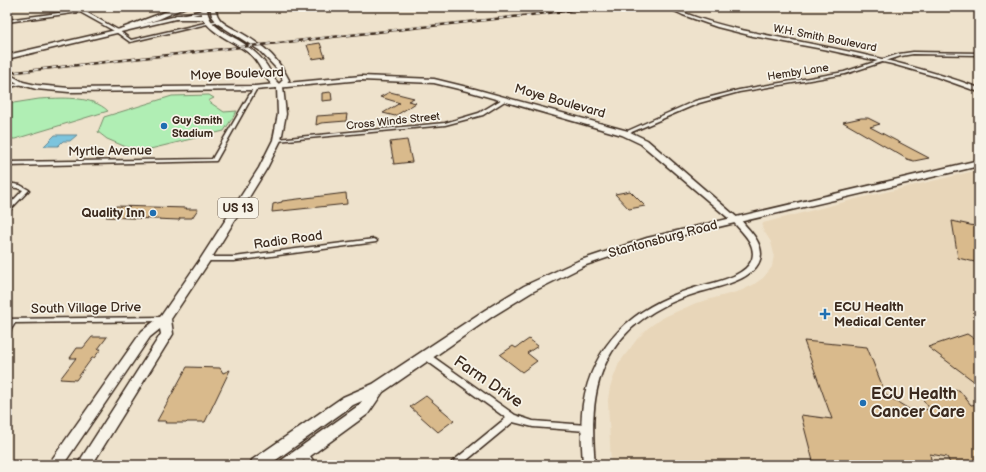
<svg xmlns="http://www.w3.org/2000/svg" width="986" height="472" viewBox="0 0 986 472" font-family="'Balsamiq Sans',sans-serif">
<rect width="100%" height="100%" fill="#eee2cc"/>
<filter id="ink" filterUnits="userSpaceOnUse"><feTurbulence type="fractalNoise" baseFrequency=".025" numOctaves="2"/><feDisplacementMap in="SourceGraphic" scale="8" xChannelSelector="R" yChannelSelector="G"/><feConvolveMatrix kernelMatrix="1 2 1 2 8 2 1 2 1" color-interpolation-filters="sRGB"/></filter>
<g filter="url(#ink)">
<!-- built -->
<path fill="#e8d6b9" d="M979,170V465H611L608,400L610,387L619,363L638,338L648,328L662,318L696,303L740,291L753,285L763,278L772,267L774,254L771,242L762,228L763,223L852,200Z"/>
<!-- green -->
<path fill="#b0eeb4" stroke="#768c69" d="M209,95L214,98L208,101L224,112L237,111L224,131L138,152L107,139L98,132L104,117L172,96Z
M39,99C60,98 92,95 108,111L15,139H7V104Z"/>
<!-- water -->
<path fill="#7cc4dd" stroke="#628691" d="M55,135H77L70,141H63L58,146H44Z"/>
<!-- building -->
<path fill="#d9ba8c" stroke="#3b2a1e" d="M320,43L325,57L312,59L307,45Z
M331,92L332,100L322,101V93Z
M390,92L414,98L408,101L416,103L395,116L383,113L400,103L380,97Z
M347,114L346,121L321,123L316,125L317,116Z
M861,118H868L880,124L870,127L929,158L914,161L907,159L843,122Z
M407,140L412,162L394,164L390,142Z
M630,191L645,206L629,209L615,194Z
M346,193L347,204L272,212L273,204L282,202V201Z
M116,206L187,208L186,209H198L192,218H180L179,220L106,217Z
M952,221L979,227V263L958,258Z
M967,334L979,342V385L928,347Z
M92,337H107L98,349H101L94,358H92L76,380L60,379L76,358H70L77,348H83Z
M529,339L538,346L527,353L537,361L522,372L500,355L513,346L516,348Z
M804,341L867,347L886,395L912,411L930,409L918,393L959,390L971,405L979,404V465H951L947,457L930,454L932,465H814L801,415L832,419Z
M187,367L220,368L223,373L230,370L205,422H187L186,423H165L166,421H157Z
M426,396L454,420L438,432L410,407Z"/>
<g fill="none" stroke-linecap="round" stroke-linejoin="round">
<defs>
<path id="minor" d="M80,7H84L83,10L94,7H100L84,11L118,30L131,40L218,20L220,21L130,42L116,32L80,12L7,22V20L80,10Z
M913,52L979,53V55L913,54L901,56L845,74L739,92L699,103L627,134H625L623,133L695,101L739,90L844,72L899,54Z
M21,82L23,83L22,84L7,88V86Z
M254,87L257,88L216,161L7,166V162L212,159Z
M504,98L508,99L483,115L445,125L277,141L275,140L277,139L445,123L479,113Z
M7,183L20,185L29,190L9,211L7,212V207L23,190L17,188L7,187Z
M374,239L376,240L377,241L376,242L234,261H206L203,259L206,257H234Z
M163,317H165L167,319L165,321H163L15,323L10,331L7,332V319Z
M426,353L429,354L515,415L533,421L586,425L589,426L590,428L589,430L586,431L533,427L513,422L461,465H451L452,462L506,418L423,358L422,356L423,354Z
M303,449L306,450L316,465H307L299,453L300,450Z"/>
<path id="tertiary" d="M666,7H671C716,28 764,34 812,44C869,55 925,68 979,88V92L934,76L892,64L828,50L753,36L717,27L683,15Z
M733,218H739C747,228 761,240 761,254C760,280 716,287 697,293C687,296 676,300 666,305C650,313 634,324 622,338C591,374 591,420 595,465H583C582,445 580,424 583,404C593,344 633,307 691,289C708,283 745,279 752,259C757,243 740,231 732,220Z"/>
<path id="secondary" d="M203,10L205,11V12L7,59V55Z
M7,73L23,82L36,85L69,88L255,86L361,76L434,79L475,89L628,131L647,140L740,220L736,223L733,222L641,144L622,135L471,92L434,83L361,80L255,90L69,92L36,89L19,84L7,77Z"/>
<path id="primary" d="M178,7H186L159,19L125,30L120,29Z
M201,7H207C207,29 232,34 247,46C255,52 262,58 267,66C271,72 273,79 279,84L283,80L276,68L259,50L218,24L212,16L210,7H216C215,23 232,27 243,34C250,38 257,43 264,48C275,57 283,68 289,80L283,87L286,114L281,140L267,168L211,259L171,319L173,334L92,465H77L161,334L160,329L150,337L63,465H48L142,331L161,316L201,258L259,168L273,140L278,114L277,88C264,81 262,65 250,54C236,42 213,35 203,19H176L173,17L176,15H202Z
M979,160V166L654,242L586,265L532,292L493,316L383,392L368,414L298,465H280L282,460L358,406L362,401L353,405L269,465H250L252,460L343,397L373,384L485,310L524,286L578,261L647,238Z"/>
</defs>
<!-- minor casing -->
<use href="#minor" stroke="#3b2a1e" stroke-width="3"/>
<!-- tertiary casing -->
<use href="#tertiary" stroke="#3b2a1e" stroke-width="3"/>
<!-- secondary casing -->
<use href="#secondary" stroke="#3b2a1e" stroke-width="3"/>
<!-- primary casing -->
<use href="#primary" stroke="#3b2a1e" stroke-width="3"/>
<!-- minor -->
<use href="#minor" fill="#f7f3e8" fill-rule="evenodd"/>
<!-- tertiary -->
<use href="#tertiary" fill="#f7f3e8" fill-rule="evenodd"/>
<!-- secondary -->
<use href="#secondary" fill="#f7f3e8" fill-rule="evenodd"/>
<!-- primary -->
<use href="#primary" fill="#f7f3e8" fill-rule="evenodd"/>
<defs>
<path id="rail" d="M7,73L602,7"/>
</defs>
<!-- rail casing -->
<use href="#rail" stroke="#3b2a1e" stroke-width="2.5"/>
<!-- rail -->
<use href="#rail" stroke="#f7f3e8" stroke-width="1.5" stroke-dasharray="4.5" stroke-linecap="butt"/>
</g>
</g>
<!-- markers -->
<g fill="#1f6fb2" stroke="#f7f3e8" stroke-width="1.5">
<circle cx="164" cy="126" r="4"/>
<circle cx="153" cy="213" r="4"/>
<path d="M823 308h4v4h4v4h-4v4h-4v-4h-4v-4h4z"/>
<circle cx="863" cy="403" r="4"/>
</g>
<g text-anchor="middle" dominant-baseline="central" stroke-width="3.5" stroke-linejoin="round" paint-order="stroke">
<!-- far-street labels -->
<g font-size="11" fill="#3b2a1e" stroke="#f7f3e8">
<text transform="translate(825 38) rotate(11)">W.H. Smith Boulevard</text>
<text transform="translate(798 72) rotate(-9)">Hemby Lane</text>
<text transform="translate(393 121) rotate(-6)">Cross Winds Street</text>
</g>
<!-- far-poi labels -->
<g font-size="11" font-weight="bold" fill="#3b2a1e" stroke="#f7f3e8" text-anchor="start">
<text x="172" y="120">Guy Smith<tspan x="172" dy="13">Stadium</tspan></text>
</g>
<!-- shield labels -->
<rect fill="#f7f3e8" stroke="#73665b" stroke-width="1" x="218" y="198" width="40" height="20" rx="3"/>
<g font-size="12" font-weight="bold" fill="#3b2a1e">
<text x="238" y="208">US 13</text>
</g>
<!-- street labels -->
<g font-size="13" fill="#3b2a1e" stroke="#f7f3e8">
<text transform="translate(237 74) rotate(-2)">Moye Boulevard</text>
<text transform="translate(560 101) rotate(16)">Moye Boulevard</text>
<text transform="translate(110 151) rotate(-1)">Myrtle Avenue</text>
<text transform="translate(663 239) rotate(-15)">Stantonsburg Road</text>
<text transform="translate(288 240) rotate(-8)">Radio Road</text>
<text transform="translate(86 308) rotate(-1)">South Village Drive</text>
</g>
<!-- poi labels -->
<g font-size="13" font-weight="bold" fill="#3b2a1e" stroke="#f7f3e8" text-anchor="end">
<text x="145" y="213">Quality Inn</text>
<text x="834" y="307" text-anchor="start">ECU Health<tspan x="834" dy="15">Medical Center</tspan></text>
</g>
<!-- near-street labels -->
<g font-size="16" fill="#3b2a1e" stroke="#f7f3e8">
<text transform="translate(488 382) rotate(34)">Farm Drive</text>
</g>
<!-- near-poi labels -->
<g font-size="16" font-weight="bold" fill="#3b2a1e" stroke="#f7f3e8" text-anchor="start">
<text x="871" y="394">ECU Health<tspan x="871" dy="18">Cancer Care</tspan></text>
</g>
</g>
<!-- margin -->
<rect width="986" height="472" fill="none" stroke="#f7f3e8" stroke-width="24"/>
<rect x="12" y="12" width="962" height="448" fill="none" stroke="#3b2a1e" stroke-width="1.5" filter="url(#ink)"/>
</svg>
